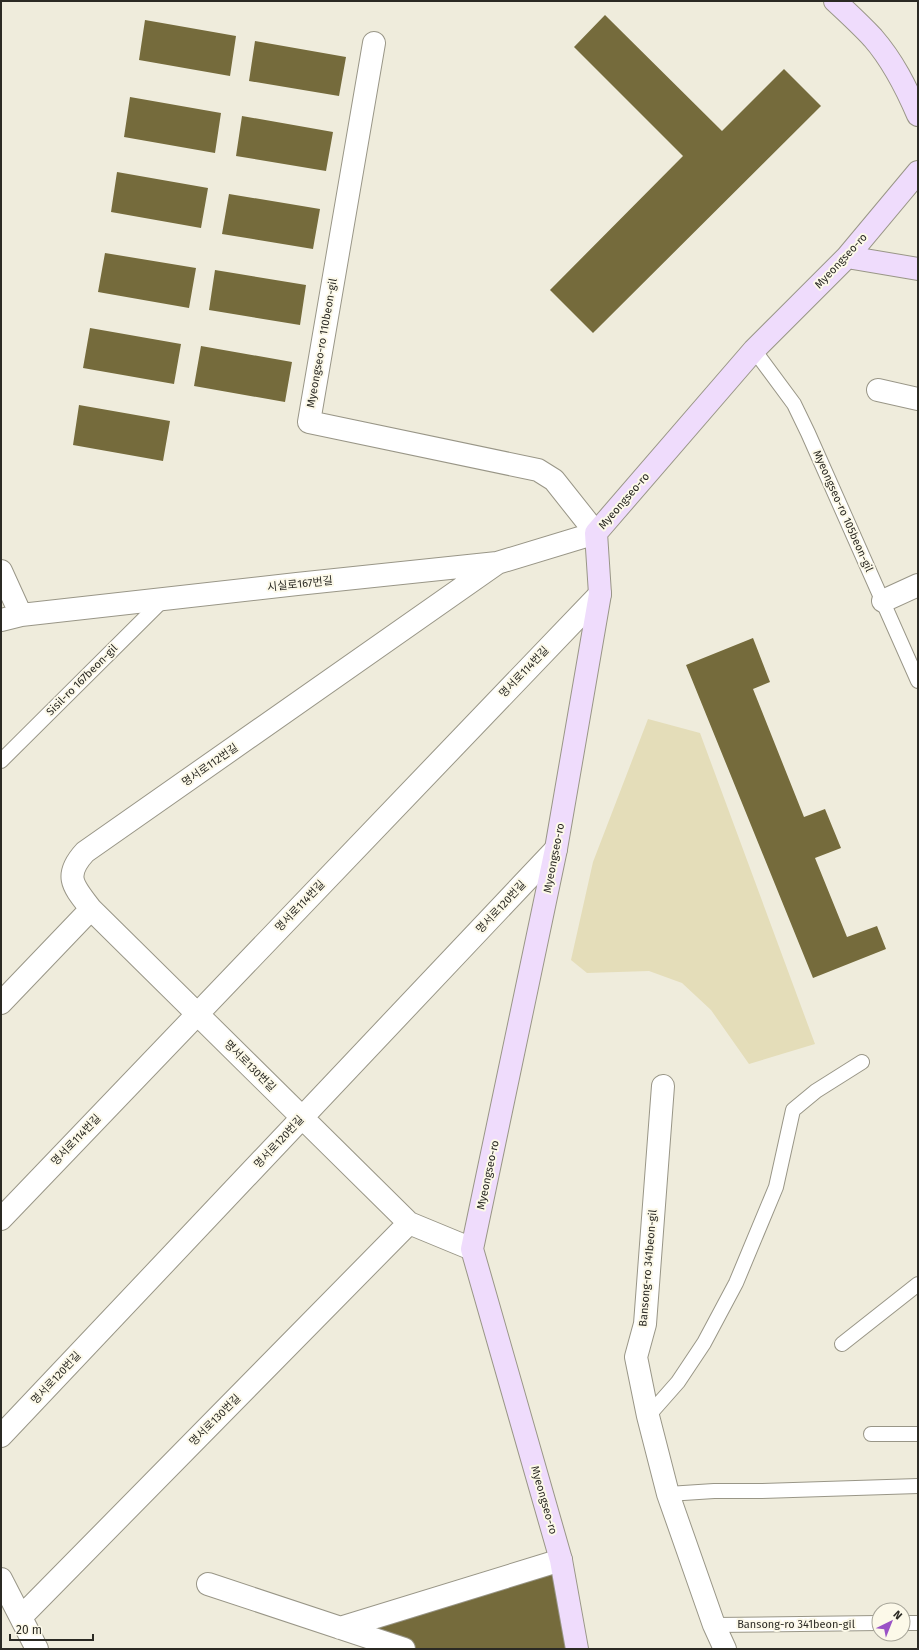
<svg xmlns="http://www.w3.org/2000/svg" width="919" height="1650" viewBox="0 0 919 1650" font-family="'Fira Sans','Noto Sans KR',sans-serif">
<rect width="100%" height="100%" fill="#efecdc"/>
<!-- pitch -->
<path fill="#e4ddb9" d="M648,719L700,733L815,1044L749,1064L711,1010L682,983L649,971L587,973L571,960L593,862Z"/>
<!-- building -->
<path fill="#756b3c" d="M605,15L722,131L784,69L821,106L593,333L550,290L683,156L574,47Z
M145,20L236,36L230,76L139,60Z
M255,41L346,57L339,96L249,81Z
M130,97L221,113L215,153L124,137Z
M242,116L333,132L326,171L236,156Z
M117,172L208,188L201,228L111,212Z
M229,194L320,209L313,249L222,234Z
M105,253L196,268L189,308L98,292Z
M215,270L306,285L300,325L209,310Z
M90,328L181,344L174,384L83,368Z
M201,346L292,362L285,402L194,386Z
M79,405L170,421L163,461L73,445Z
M753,638L770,682L753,689L804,817L825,809L841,848L815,858L847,937L877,926L886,949L813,978L686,665Z
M561,1560L577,1649H404L340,1628Z"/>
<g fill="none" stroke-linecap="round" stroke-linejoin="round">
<defs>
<path id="lane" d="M754,350L794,404L808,433L918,681
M1,761L164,599
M842,1344L918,1284
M648,1416L678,1382L704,1343L736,1283L776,1187L793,1110L816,1091L862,1062
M871,1434H918
M668,1494L714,1491H761L918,1486
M903,1623H918
M714,1625L879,1623"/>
<path id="street" d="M878,390L918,399
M1,571L21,615
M883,601L918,585
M1,620L21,615L297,584L497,563L596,533L554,480L538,470L309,422L374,43
M91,909L409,1223L472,1249
M1,1003L91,909C73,886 63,876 85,852L496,564
M663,1086L645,1324L636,1357L648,1416L668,1494L714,1625L725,1649
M1,1219L600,594
M1,1436L556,849
M1,1579L37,1649
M208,1584L404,1649
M21,1617L409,1223
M340,1628L561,1560"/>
<path id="secondary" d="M835,1C848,13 861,25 873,38C893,61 906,87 918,115
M847,257L918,269
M577,1649L561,1560L472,1249L556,849L600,594L596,533L754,350L847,257L918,172"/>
</defs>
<!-- lane casing -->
<use href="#lane" stroke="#999687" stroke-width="16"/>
<!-- street casing -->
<use href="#street" stroke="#999687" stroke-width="24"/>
<!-- secondary casing -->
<use href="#secondary" stroke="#999687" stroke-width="24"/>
<!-- lane -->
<use href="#lane" stroke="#fff" stroke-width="14"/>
<!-- street -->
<use href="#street" stroke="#fff" stroke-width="22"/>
<!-- secondary -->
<use href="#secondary" stroke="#efdcfc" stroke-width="22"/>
</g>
<g text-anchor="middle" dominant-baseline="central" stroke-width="4" stroke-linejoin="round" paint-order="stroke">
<!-- street labels -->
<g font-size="11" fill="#2b2a24" stroke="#fcf9e9">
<text transform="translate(841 261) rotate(-47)">Myeongseo-ro</text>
<text transform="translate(322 343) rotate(-80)">Myeongseo-ro 110beon-gil</text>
<text transform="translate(624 501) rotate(-49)">Myeongseo-ro</text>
<text transform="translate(843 511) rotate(66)">Myeongseo-ro 105beon-gil</text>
<text transform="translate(300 584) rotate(-6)">시실로167번길</text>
<text transform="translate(524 672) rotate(-46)">명서로114번길</text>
<text transform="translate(82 680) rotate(-45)">Sisil-ro 167beon-gil</text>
<text transform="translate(210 765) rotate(-35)">명서로112번길</text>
<text transform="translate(554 858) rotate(-79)">Myeongseo-ro</text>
<text transform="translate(300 906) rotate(-46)">명서로114번길</text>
<text transform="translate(501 907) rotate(-47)">명서로120번길</text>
<text transform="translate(250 1066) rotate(45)">명서로130번길</text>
<text transform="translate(76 1140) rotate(-46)">명서로114번길</text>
<text transform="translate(279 1142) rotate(-47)">명서로120번길</text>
<text transform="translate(488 1175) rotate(-78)">Myeongseo-ro</text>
<text transform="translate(648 1268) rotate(-85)">Bansong-ro 341beon-gil</text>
<text transform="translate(56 1378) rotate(-47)">명서로120번길</text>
<text transform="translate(215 1420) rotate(-45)">명서로130번길</text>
<text transform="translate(544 1500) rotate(74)">Myeongseo-ro</text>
<text x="796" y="1624">Bansong-ro 341beon-gil</text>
</g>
</g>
<!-- border -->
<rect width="919" height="1650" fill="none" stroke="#2b2a24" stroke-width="4"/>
<!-- north arrow -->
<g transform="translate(891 1622) rotate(43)"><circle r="19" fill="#fcf9e9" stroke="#a8a69a"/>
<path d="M0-3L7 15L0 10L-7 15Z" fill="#9a52c6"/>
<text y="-6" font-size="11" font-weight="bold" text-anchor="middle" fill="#2b2a24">N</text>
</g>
<!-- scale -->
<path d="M10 1634v6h83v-6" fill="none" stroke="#2b2a24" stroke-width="2"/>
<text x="16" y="1634" font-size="12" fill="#2b2a24" stroke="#fcf9e9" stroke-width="3" paint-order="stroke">20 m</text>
</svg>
